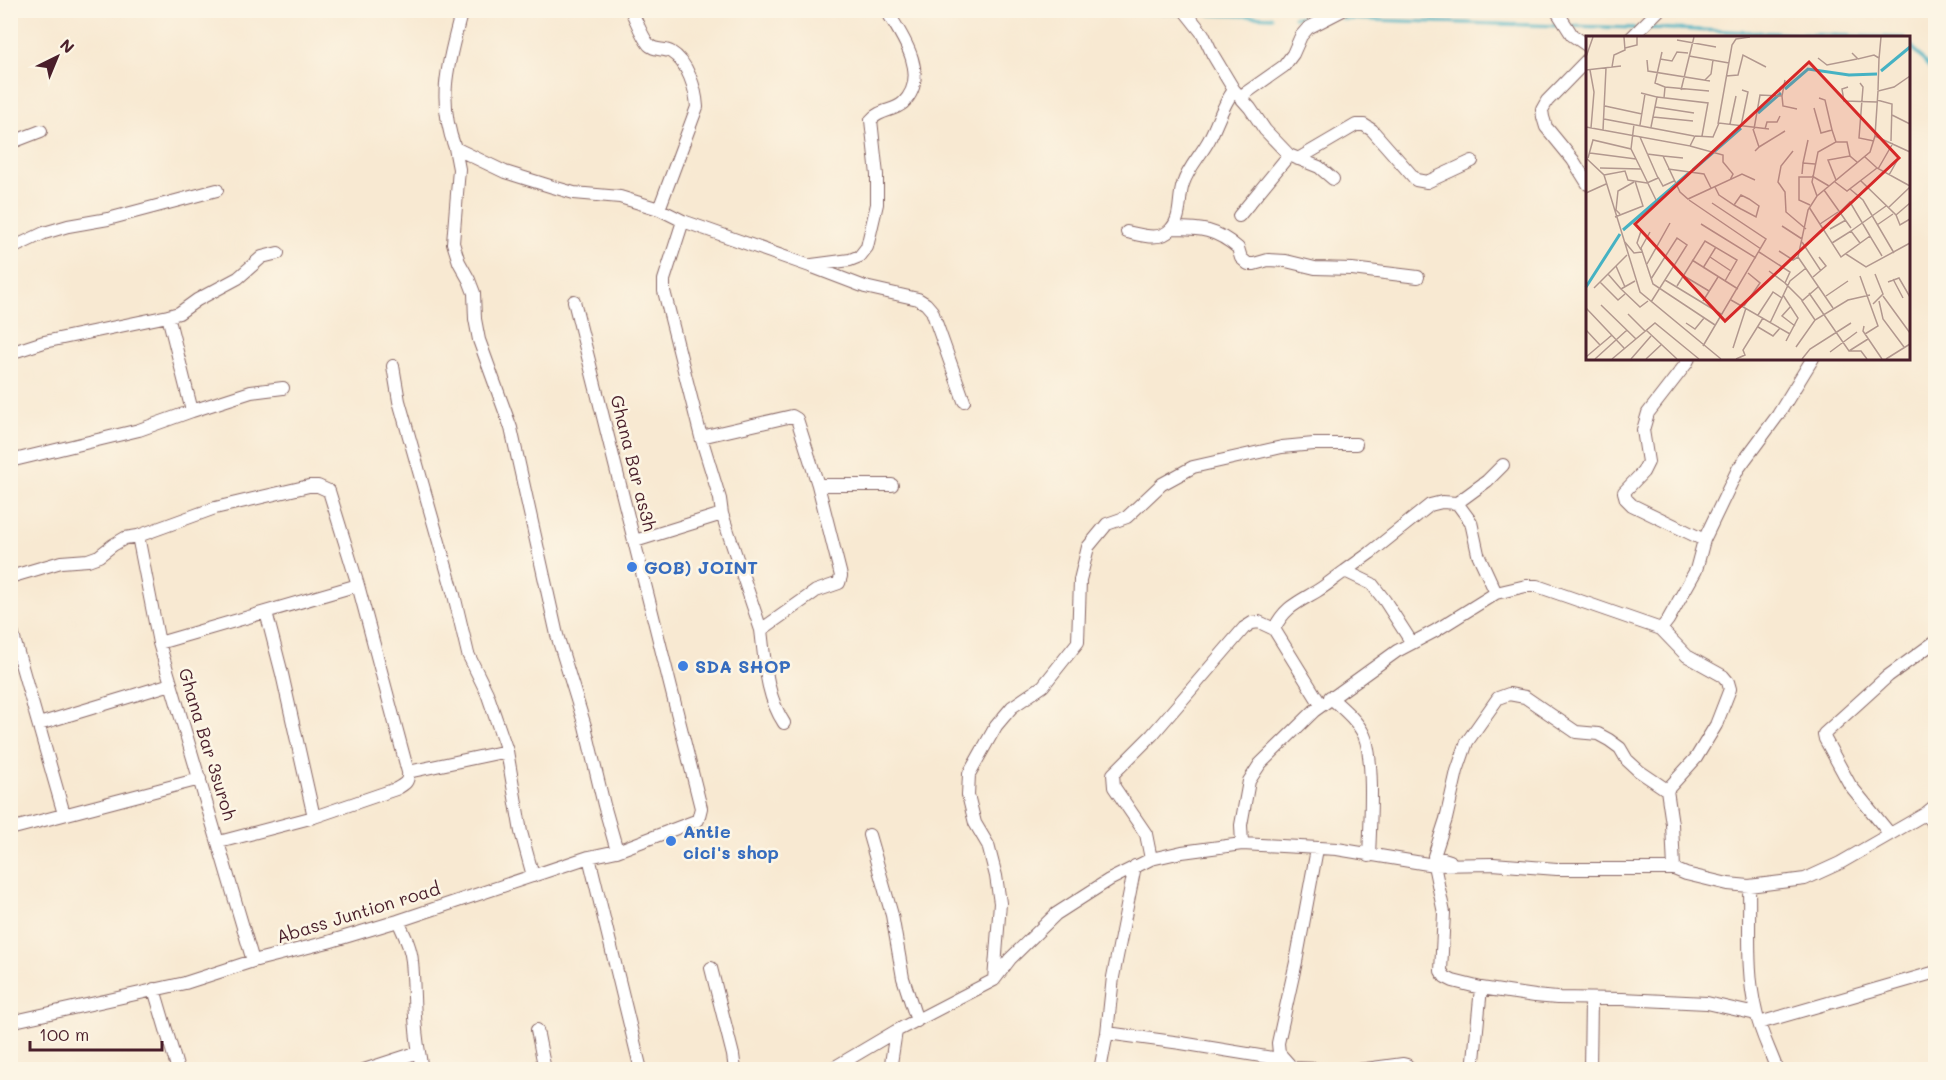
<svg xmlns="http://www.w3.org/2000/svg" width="1946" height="1080" viewBox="0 0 1946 1080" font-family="Mali,sans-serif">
<rect width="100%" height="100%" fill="#fcf5e5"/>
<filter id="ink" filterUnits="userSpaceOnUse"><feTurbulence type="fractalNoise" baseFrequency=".0167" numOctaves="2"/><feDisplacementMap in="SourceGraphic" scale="12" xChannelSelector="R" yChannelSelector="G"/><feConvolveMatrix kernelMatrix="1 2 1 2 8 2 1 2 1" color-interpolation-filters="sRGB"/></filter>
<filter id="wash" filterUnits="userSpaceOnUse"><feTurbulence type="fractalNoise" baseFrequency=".008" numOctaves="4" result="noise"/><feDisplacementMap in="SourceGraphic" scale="24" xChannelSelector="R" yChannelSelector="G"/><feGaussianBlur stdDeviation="1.35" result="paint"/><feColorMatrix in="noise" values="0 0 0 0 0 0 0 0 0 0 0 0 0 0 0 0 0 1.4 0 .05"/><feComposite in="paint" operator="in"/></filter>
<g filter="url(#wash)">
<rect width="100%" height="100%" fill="#f8e9d2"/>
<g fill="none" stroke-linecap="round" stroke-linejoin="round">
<!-- stream -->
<path stroke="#46b2c3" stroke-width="3" d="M1080,10L1180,14
M1195,14L1272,17
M1294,17L1317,18
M1342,19L1562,26
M1572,26L1634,28
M1647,28L1905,38
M1908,42L1936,76"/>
</g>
</g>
<g filter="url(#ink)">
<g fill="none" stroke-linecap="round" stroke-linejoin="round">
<defs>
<path id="minor" d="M462,10C449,60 436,97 455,148L505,172L553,187L574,193L620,197L659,209L683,221L810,266L865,287L918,299L926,304L932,311L964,401
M631,10C636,20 642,37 649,45C655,51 664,48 671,52C688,62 696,90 697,107L659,209
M1184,10L1203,34L1213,55L1234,90L1250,108L1265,130L1289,155L1319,167L1333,179
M1556,10L1572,35L1588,46
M1631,38L1659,10
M1588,59L1547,101L1542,110L1543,117L1546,127L1573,160L1588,184
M1240,97L1284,66L1293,54L1301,36L1308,28L1343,10
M10,143L41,131
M455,148L459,169L453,243L459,262L469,280L474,293L475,319L479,340L511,428L557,635L585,726L604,805L617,851
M1298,159L1356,125H1364L1372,130L1416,180L1427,182L1472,161
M1239,216L1289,155
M683,221L664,280V291L701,437L720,499L722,514L761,630L816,591L839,583L841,576L818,485L797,419L792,416L701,437
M1173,228C1201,228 1216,229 1238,248L1241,258L1248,264H1254L1268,260L1286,261L1315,268L1352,269L1418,277
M1127,232C1141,235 1160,242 1171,229C1182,218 1178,198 1183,184C1188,168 1201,155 1209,140C1218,123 1222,106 1234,90
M10,249L44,233L68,226L108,219L217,190
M812,265L850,260L860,256L867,247L877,204V175L871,120C879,110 894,111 903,103C931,76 902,35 886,10
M168,316L179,313L197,300L238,278L262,257L278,253
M10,353L44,342L168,316L192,411L139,430L10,461
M393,366L399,401L454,595L468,654L487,693L507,751L521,832L533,876
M192,411L251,392L283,388
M818,485H892
M1457,503L1471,522L1478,554L1496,593
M138,536L159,643L253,961
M1704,540L1738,469L1778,415L1813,358
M635,541L722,514
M1345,571L1370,553L1430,505L1442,502L1457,503L1487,481L1503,465
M10,577L61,562L88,560L99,556L113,545L125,538L138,536L215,508L309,486H318L329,491L358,585L408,772C409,782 405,784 396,789L314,817L219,842
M266,612L282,674L314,817
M10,625L64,814
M1274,629C1285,607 1297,603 1317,591C1327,585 1336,577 1345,571L1372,584L1385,601L1412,643
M1661,629L1687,656L1723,676L1728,682L1730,689L1716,725L1696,758L1667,790L1672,824L1674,869
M761,630C765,662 766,696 784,723
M159,643L358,585
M1330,697C1343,709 1357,720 1364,735C1375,760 1370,827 1369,856
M39,724L171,684
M408,772L507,751
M1925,814L1936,827
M10,829L200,779
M1890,834L1850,785L1825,739L1824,734L1888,676L1936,641
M869,835L892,915L903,978L917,1021
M1242,844L1241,825L1249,781L1260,764L1314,711L1397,651L1435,631L1496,593L1526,586H1537L1661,629L1668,620L1696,570L1704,540L1632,505L1626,499L1624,492L1643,472L1648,462L1643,430L1648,413L1686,364L1689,358
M589,857L641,1070
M1151,859L1146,834L1114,787L1113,774L1152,735L1244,628L1252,623L1259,622L1274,629L1321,705
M1450,861L1434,856L1446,819L1457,771L1467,742L1498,698L1509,694L1525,697L1576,732L1598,734L1609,740L1620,748L1627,760L1639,771L1667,790
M1434,865L1444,913L1441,971L1445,977L1453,981L1481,988L1535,996L1557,998L1622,999L1707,1003L1756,1014
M1749,886C1750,928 1746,971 1756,1012C1760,1032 1770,1050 1777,1070
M711,968L733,1055L735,1070
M994,980L1000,903L996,876L988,845L975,823L968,795L969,774L996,726L1012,707L1043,686L1078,642L1080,580L1088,547L1107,524L1127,517L1162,484L1193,467L1282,447L1314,444H1356
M154,989L178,1070
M10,1008L13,1021
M10,1022L185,983L253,961L328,942L398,921L589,857L617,851L698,820L701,808L574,301
M1759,1023L1936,972
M537,1030L545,1070
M1107,1033L1181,1043L1285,1060
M419,1052L422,1070
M1294,1068L1344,1070
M364,1070L419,1052C413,1022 415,992 412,961C411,947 404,934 398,921
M830,1070L896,1031L994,980L1010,959L1056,914L1109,880L1151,859L1182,852L1242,844L1337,849L1434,865L1493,864L1557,869H1674L1686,874L1728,884L1749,886L1805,879L1840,863L1925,814L1936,805
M890,1070L896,1031
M1100,1070L1107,1033L1113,977L1135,866
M1294,1070L1279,1053L1278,1043L1296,962L1317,849
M1358,1070L1403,1064L1407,1065L1410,1070
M1473,1070L1481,988
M1590,1070L1591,1000"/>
</defs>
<!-- minor casing -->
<use href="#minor" stroke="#876665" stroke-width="14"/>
<!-- minor -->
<use href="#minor" stroke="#fff" stroke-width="12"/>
</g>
</g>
<!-- markers -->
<g fill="#3f7fe0" stroke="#fcf5e5" stroke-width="2">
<circle cx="632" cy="567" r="6"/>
<circle cx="683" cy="666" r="6"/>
<circle cx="671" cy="841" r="6"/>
</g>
<g text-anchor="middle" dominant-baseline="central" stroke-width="5" stroke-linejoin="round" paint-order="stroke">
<!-- street labels -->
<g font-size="18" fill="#4a1f2b" stroke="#fcf5e5">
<text transform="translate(634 463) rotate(76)">Ghana Bar as3h</text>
<text transform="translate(208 744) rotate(73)">Ghana Bar 3suroh</text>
<text transform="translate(358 912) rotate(-17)">Abass Juntion road</text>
</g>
<!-- shop labels -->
<g font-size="18" font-weight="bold" fill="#366cbe" stroke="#fcf5e5" text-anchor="start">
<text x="644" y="567">GOB) JOINT</text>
<text x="695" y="666">SDA SHOP</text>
<text x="683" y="831">Antie<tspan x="683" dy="21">cici's shop</tspan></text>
</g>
</g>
<!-- overview -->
<g transform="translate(1586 36)">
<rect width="324" height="324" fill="#f8e9d2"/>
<path fill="none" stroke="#46b2c3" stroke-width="3" d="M295,35L324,11M199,53L222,33L263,39L291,38M172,77L195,57M107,134L155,92M37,194L103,137M0,251L34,198"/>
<path fill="none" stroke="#b2988f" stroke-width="1.5" d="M91,4L130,11M39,12L51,9V1M76,16L69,47L79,51L78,62M266,17L272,23L288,19L293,22L292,54M103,20L143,27M0,21L7,1M232,22L241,29L271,23M74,23L86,25L91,16L102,17M293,23L295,1M61,24L62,35L124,45M26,31L28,19L39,14L38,1M0,34L35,30M4,34L8,56L5,92M140,40L152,39L157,19L180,31M119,44L125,38L127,24M274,47L277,51L273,102L288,105M79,51L123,55M262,51L256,53L258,65L291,66M95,54L108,1M55,57L71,61L65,91M196,60L197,70L211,73M71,61L122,67L116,100M233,62L239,64L246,94M291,64L306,68L305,105M19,70L56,78M69,71L108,77M228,72L235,97L246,94L250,106L232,116L226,146L231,160M306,79L324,88M67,81L107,85M18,83L108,100M132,88L146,9L150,3L164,1M144,88L150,60M54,89L59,58M155,90L162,56L156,54M0,91L104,110L109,100L127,101L133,87L183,93M167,93L173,111L169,115M168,93L174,59L196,60L199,44M179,93L181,86H191L194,80M17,94L20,32M289,100L324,116M250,106H261L264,120L271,126M104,110L137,119V126L147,138L144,144M173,111L199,95M45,113L48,88M207,115L195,130L192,146L199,156L200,176L220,193M4,117L50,123M61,118L77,120L94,156L102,163L156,138L169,144M77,120L97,122M279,121L291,132L324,150M0,122L18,139L54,256L135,323M2,122L7,104L45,113L55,133M217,127L222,104M14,132L55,133L70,164M82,133L118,138L125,152M292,133L307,107M216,138L217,127L229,128M18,139L39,135L42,144L61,147L72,142L54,101M303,139L312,123M226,140L243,150M72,141L77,150L88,145M250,144L242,124L264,120M275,145L310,179L314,189L324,183M249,146L261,155L291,132M129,151L133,159L148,169L155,173L157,174L170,181L173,170L163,163L155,159L148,169M264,153L277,164L308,217M238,154L265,192M0,157L20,148M103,164L175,213M224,169L213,164V141H226M223,171L255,221L284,200L296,220M302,172L324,151M254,176L264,166L284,200M34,178L30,174L32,155L48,146M310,179L324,167M29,181L57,170L49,145M115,188L170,222M234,188L252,176M291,189L307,178M196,190L216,203M244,193L260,184M265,195L300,170M64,196L55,212L67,248L129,289M38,205L48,217L56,216M216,206L235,235M246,207L265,195L274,207M55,214L51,207L55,195M193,215L207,224L212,221M173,216L204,236L199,247L216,264M260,218L280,231L324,207M124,221L145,235M106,224L152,253M61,228L84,187M30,230L39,251M117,232L130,211M183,235L199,247M22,238L35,253M98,240L123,255M274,240L292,290L279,298M227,241L240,230L233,221M307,243L317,262M79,244L135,278M49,245L35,253L54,271L62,265M14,246L32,264L39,258M302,246L313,242L324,261M91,250L119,205L151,224L139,245M8,252L41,219M223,257L263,315H275L281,323M197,259L212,282L200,305M240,260L262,245M297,260L324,297M145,264L204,298M117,265L132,241M293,265L297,283L318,311M65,266L101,209L91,202L65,243M287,268L297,258L289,238M15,269L50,303M158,270L174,247L162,237M205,270L196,280L209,290M0,272L38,312M247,272L212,221L222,174L231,160L284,116L289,100L292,55L308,51L324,40M42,278L59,295M172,279L187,256L196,262M229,284L216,265L232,251M100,287L109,293L118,282M184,287L204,245L220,232M278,290L277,295L296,323M172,291L187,300L194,292M0,294L14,309M60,294L91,323M117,310L180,203L126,167M210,311L229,284L262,264L284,259M147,312L160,272M263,315L282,303M244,316L271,296M0,321L26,299M9,323L41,294M26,323L69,287L113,323M45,323L65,300M60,323L76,308M150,323L159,319L157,314L177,282M216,323L224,313L265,287M300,323L324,308"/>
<path fill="#d62828" fill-opacity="0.15" stroke="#d62828" stroke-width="3" d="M223,26L313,122L139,285L49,188Z"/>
<rect width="324" height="324" fill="none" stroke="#4a1f2b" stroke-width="3"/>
</g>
<!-- margin -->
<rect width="1946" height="1080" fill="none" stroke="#fcf5e5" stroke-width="36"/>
<!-- north arrow -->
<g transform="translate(57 57) rotate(43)" stroke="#fcf5e5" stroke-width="4.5" paint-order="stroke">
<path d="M0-4.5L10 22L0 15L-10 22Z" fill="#4a1f2b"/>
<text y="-9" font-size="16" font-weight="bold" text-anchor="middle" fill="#4a1f2b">N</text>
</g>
<!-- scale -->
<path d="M30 1041v9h132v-9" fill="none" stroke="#4a1f2b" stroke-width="3"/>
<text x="39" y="1041" font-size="18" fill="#4a1f2b" stroke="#fcf5e5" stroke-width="4.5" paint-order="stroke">100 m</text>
</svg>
